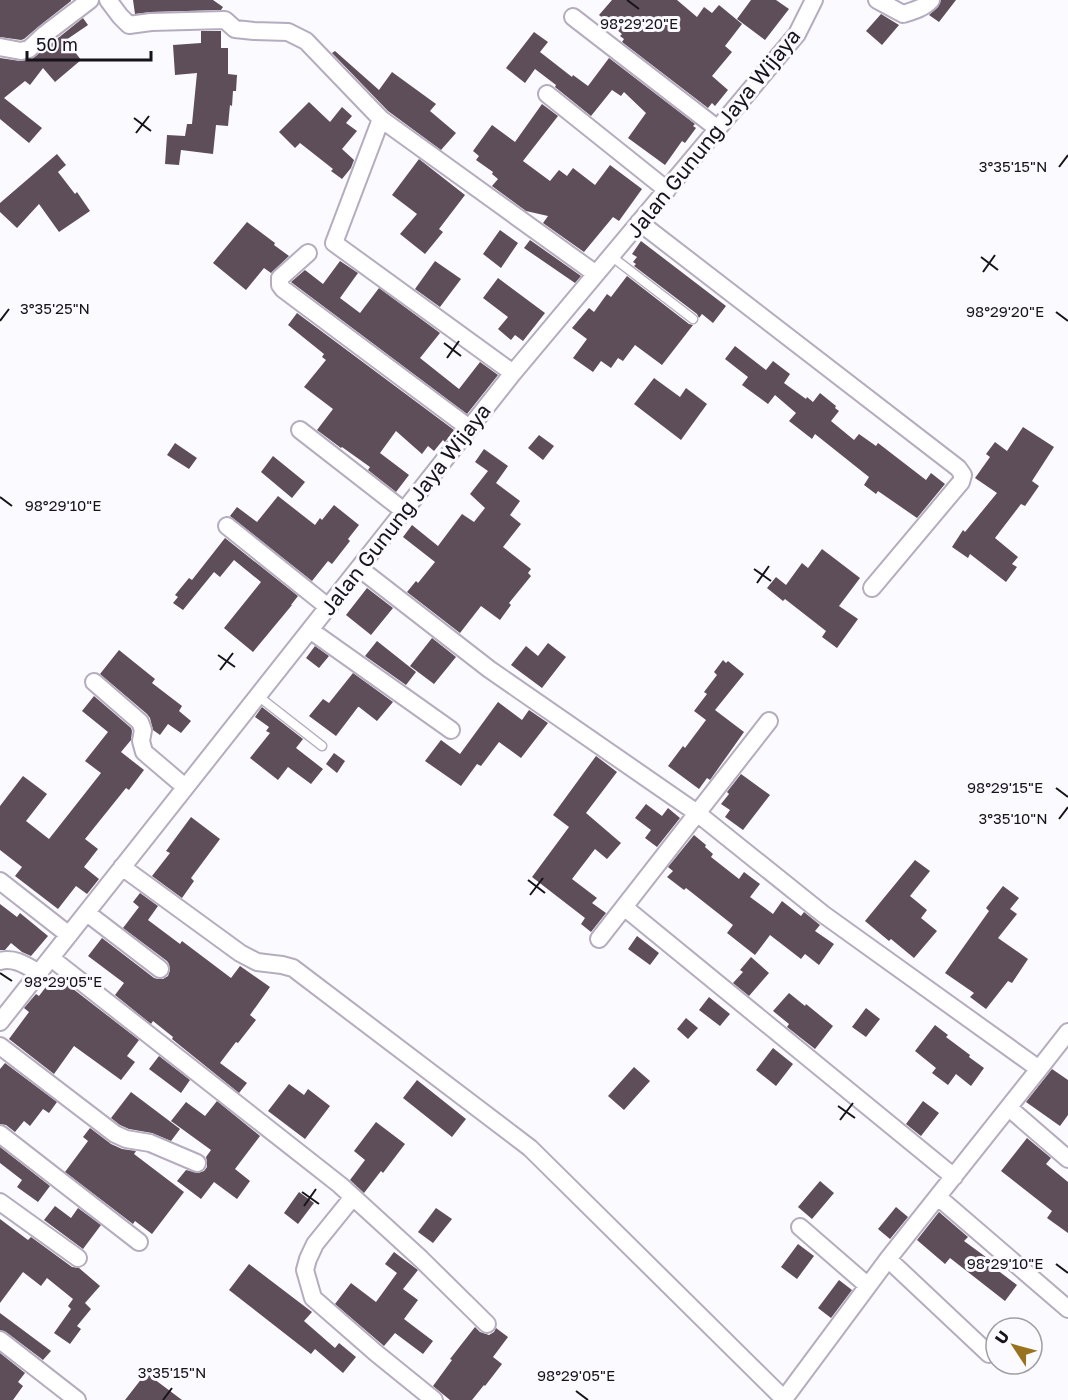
<svg xmlns="http://www.w3.org/2000/svg" width="1068" height="1400" viewBox="0 0 1068 1400" font-family="'Golos Text',sans-serif">
<rect width="100%" height="100%" fill="#fbfafe"/>
<!-- building -->
<path fill="#5d4e5a" d="M0,0H71V1L38,27L24,39L21,40L0,37Z
M133,0H213L223,7L221,10L151,12L135,14Z
M612,0H677L697,17L704,7L712,13L719,5L742,24L725,46L732,52L712,76L728,90L715,106L712,103L708,108L622,42L624,39L620,36L622,34L599,15Z
M751,0H776L789,9L765,40L737,19Z
M941,0H956L939,22L929,15L938,7Z
M881,14L899,25L882,45L866,31Z
M83,18L88,25L66,40L81,60L55,82L43,68L30,85L25,81L4,98L42,128L29,143L0,119V58L20,61L32,59Z
M201,31H221V48H228V74L237,75L236,91H233L232,106L230,105L228,126L216,125L213,154L181,150L179,165L165,164L167,135L185,136L187,124H192L197,73L175,75L173,45L201,43Z
M534,32L548,42L540,52L572,77L573,75L588,86L609,58L695,124L693,126L696,128L685,143L682,141L665,165L628,138L646,113L624,92L621,96L612,90L591,116L555,87L556,85L535,69L525,83L506,68Z
M335,51L379,90L392,72L436,104L430,111L456,133L441,150L388,111L332,53Z
M309,102L330,122L342,107L352,116L346,123L357,131L342,149L354,160L351,168L342,179L331,171L333,169L300,143L295,148L279,132Z
M542,104L558,116L523,161L550,181L559,170L567,176L573,168L595,185L610,165L642,189L619,221L613,217L584,252L543,223L548,216L526,211L492,186L498,179L492,174L493,172L476,160L479,156L473,151L492,125L515,142Z
M57,154L66,165L58,172L75,194L77,192L90,211L59,232L39,204L17,228L0,212V203Z
M419,159L465,195L439,229L443,232L425,254L400,234L417,214L392,195Z
M247,222L275,243L274,245L289,256L271,273L264,268L246,290L213,263Z
M500,230L518,243L501,268L483,254Z
M530,240L581,276L575,283L524,248Z
M641,241L726,306L713,323L702,314L699,318L697,314L634,266L636,264L633,262L637,257L632,254Z
M340,261L358,273L340,298L360,313L379,288L440,333L420,358L459,389L480,362L498,375L467,414L291,282L305,270L323,284Z
M435,261L461,279L440,307L415,289Z
M627,276L689,324L693,325L662,365L635,345L623,361L618,358L611,368L601,361L593,372L573,358L587,339L572,328L589,308L594,312L607,294L611,297Z
M498,278L545,313L523,341L515,335L511,340L498,329L508,317L483,298Z
M297,313L454,430L445,442L443,440L434,451L428,446L422,454L396,431L380,453L409,475L396,492L368,470L370,467L342,447L341,448L317,430L333,409L304,387L326,360L322,357L324,354L288,325Z
M735,346L766,370L773,361L790,374L784,383L806,399L807,397L813,402L820,393L836,406L835,408L839,411L831,421L854,440L859,434L876,446L878,443L926,480L931,473L945,484L917,518L878,491L876,494L864,485L869,477L815,434L812,439L789,421L796,413L775,395L768,404L742,385L748,377L725,359Z
M654,378L680,397L686,388L707,404L681,440L634,404Z
M1023,427L1054,447L1032,481L1039,486L1025,506L1021,504L995,538L1018,557L1012,564L1017,567L1006,582L970,554L968,558L952,547L963,530L965,532L997,493L975,478L990,457L986,454L995,442L1007,451Z
M539,435L554,446L543,460L528,448Z
M175,443L197,458L189,469L167,455Z
M484,449L508,466L496,483L520,501L510,515L521,524L503,547L531,569L528,573L531,576L509,603L511,605L500,620L481,606L460,633L407,592L416,581L418,583L435,562L403,537L412,525L438,546L462,514L474,522L485,508L470,494L488,471L475,462Z
M273,456L305,482L292,498L261,472Z
M278,496L315,525L320,518L322,520L334,505L359,525L348,539L350,541L332,564L328,561L312,581L230,516L237,507L257,522Z
M225,538L298,596L291,605H292L253,652L224,628L261,582L234,560L220,577L214,572L183,610L173,603L178,597L175,595L189,578L192,580Z
M822,549L860,578L839,606L858,619L837,648L822,637L826,631L785,599L783,601L767,588L776,577L786,585L802,563L808,568Z
M367,588L393,608L371,635L346,615Z
M432,638L456,657L434,684L410,666Z
M377,641L416,672L406,685L365,656Z
M548,643L566,657L542,688L511,665L526,646L538,656Z
M315,646L329,656L319,668L306,658Z
M119,650L155,679L152,683L182,706L179,711L191,721L181,733L168,724L160,735L153,730L150,718L147,714L100,674Z
M723,660L726,663L728,661L744,674L715,710L744,732L710,780L707,778L699,789L668,766L683,746L685,748L706,720L694,711L707,694L704,692L717,675L714,672Z
M353,673L393,702L377,721L359,707H358L336,736L309,716L323,699L329,703Z
M94,696L131,728L132,731L131,740L121,752L144,770L129,790L126,788L85,839L98,849L84,867L99,879L87,894L76,886L58,909L15,876L22,867L0,850V806L23,776L47,794L26,821L49,839L101,773L85,761L108,732L82,711Z
M498,702L522,720L529,710L548,723L521,758L499,742L481,766L477,764L461,786L425,761L441,740L460,754Z
M262,707L303,739L296,748L323,769L311,784L288,767L278,780L250,758L270,733L266,731L269,727L255,717Z
M334,753L345,761L337,773L326,764Z
M596,756L617,772L586,813L621,843L607,859L595,849L572,879L597,898L592,903L606,913L591,932L581,924L585,918L532,877L569,827L553,815Z
M741,774L770,795L743,830L725,817L730,810L721,804L729,794L727,792Z
M646,804L662,816L668,808L680,818L657,847L645,838L651,830L635,818Z
M191,817L220,839L191,878L194,881L182,898L152,876L170,853L166,851Z
M694,835L706,845L705,847L713,854L711,857L739,879L744,872L760,884L750,897L773,914L782,901L801,916L804,912L820,925L815,931L834,944L819,965L805,954L801,959L770,935L755,955L727,933L733,925L686,888L684,890L667,877L673,871L668,867Z
M915,860L930,871L910,896L927,910L921,918L937,931L914,958L891,939L889,941L865,921Z
M1003,886L1019,898L1010,909L1017,914L998,938L1028,959L1012,983L1008,981L986,1009L970,997L974,993L945,973L989,911L986,908Z
M140,893L158,906L148,920L180,944L182,941L231,978L240,966L270,987L250,1015L256,1020L238,1043L236,1042L220,1063L247,1083L239,1093L172,1039L173,1037L153,1021L151,1024L115,995L124,983L88,956L102,938L154,978L158,979H163L168,976L170,970L169,964L167,961L123,928L139,907L133,902Z
M0,904L17,917L20,913L48,936L31,956L22,952L11,943L5,950H0Z
M637,936L659,953L650,965L628,949Z
M751,957L769,973L749,996L733,983L743,972L740,970Z
M55,975L139,1040L127,1056L135,1062L121,1080L74,1046L54,1074L9,1039L29,1012L24,1008L36,994L39,996Z
M789,993L805,1006L806,1004L833,1026L815,1049L787,1027L789,1024L773,1011Z
M709,997L730,1014L720,1026L699,1010Z
M866,1008L880,1019L866,1037L852,1027Z
M686,1018L698,1028L688,1039L677,1029Z
M935,1025L948,1035L946,1037L970,1055L969,1057L984,1068L971,1086L956,1074L948,1085L932,1073L936,1068L915,1051Z
M773,1048L793,1064L776,1086L756,1070Z
M159,1056L190,1080L181,1093L149,1069Z
M5,1063L57,1102L49,1113L43,1109L30,1126L24,1121L15,1132L6,1125L0,1124V1069Z
M634,1067L650,1081L624,1110L608,1096Z
M1052,1069L1068,1080V1115L1060,1126L1026,1102Z
M417,1080L466,1119L452,1137L403,1098Z
M289,1084L304,1095L308,1089L330,1106L305,1139L268,1111Z
M131,1092L180,1129L171,1141L152,1133L129,1129L120,1125L111,1118Z
M217,1101L260,1136L235,1169L250,1181L237,1199L214,1182L201,1199L177,1181L186,1170L198,1173L204,1171L207,1167V1162L206,1157L211,1150L171,1121L186,1102L205,1116Z
M923,1101L939,1113L921,1136L906,1124Z
M376,1122L405,1144L383,1173L381,1171L364,1193L350,1180L365,1160L354,1151Z
M90,1128L111,1144L122,1149L136,1151L134,1154L184,1192L152,1234L135,1221L133,1224L65,1172L88,1141L83,1137Z
M1027,1138L1051,1158L1046,1164L1068,1182V1233L1047,1218L1052,1211L1001,1171Z
M0,1147L50,1186L38,1202L17,1187L22,1180L0,1163Z
M820,1181L834,1193L812,1219L798,1207Z
M299,1192L314,1203L298,1224L284,1213Z
M55,1206L71,1218L78,1208L101,1225L83,1249L44,1220Z
M896,1207L908,1217L890,1239L878,1229Z
M436,1208L452,1219L433,1243L418,1232Z
M939,1212L968,1237L964,1241L990,1260L988,1263L1017,1285L1005,1301L950,1258L945,1264L917,1240Z
M0,1219L28,1240L31,1237L72,1267L79,1268L100,1286L85,1303L91,1309L77,1326L81,1329L70,1344L54,1333L71,1309L68,1306L73,1299L47,1278L41,1286L23,1272L0,1303Z
M798,1244L814,1256L797,1279L781,1267Z
M394,1252L418,1270L403,1289L418,1300L404,1319L433,1341L423,1354L395,1333L384,1346L335,1304L351,1283L376,1302L397,1273L385,1264Z
M249,1264L312,1312L304,1321L335,1348L339,1343L356,1357L343,1373L315,1349L311,1354L229,1290Z
M839,1280L852,1290L831,1318L818,1308Z
M0,1313L51,1351L43,1360L6,1332L0,1330Z
M475,1327L480,1332L489,1335L494,1332L496,1328L508,1337L493,1357L502,1364L485,1386L484,1385L472,1400H450L433,1386L452,1360L450,1359Z
M0,1353L25,1373L18,1382L23,1386L13,1400H0Z
M146,1373L182,1400H125Z"/>
<g fill="none" stroke-linecap="round" stroke-linejoin="round">
<defs>
<path id="lane" d="M611,256L693,319
M258,696L322,746"/>
<path id="street" d="M108,0L120,16L129,25L151,22L225,20L235,29L254,31L288,32L306,41L381,119L596,274
M877,0L903,14C913,11 924,8 931,0
M573,17L718,129
M0,47L21,51L29,49L44,35L90,0
M547,94L667,190
M381,119L334,243L513,373
M639,222L958,468L963,475L961,482L872,588
M308,253L280,278V285L283,289L469,428
M300,430L404,511
M227,526L328,607
M359,568L489,669L697,813L823,914L1039,1069L1068,1032
M310,630L451,730
M94,682L140,722L143,730L141,741L144,752L185,787
M769,721L624,907L954,1177
M122,867L240,953L257,962L282,965L293,968L530,1148L785,1400
M0,881L69,935
M87,913L160,969
M599,939L624,907
M51,958L340,1185L421,1259L487,1324
M0,961C15,957 27,966 39,973
M0,1022L513,373L797,34L814,0
M0,1046L115,1134L126,1139L150,1143L197,1163
M1009,1108L1068,1159
M0,1134L139,1242
M353,1197L315,1244L308,1259L305,1270L313,1298L376,1353L434,1400
M938,1197L1068,1309
M0,1202L78,1258
M800,1227L868,1286
M888,1259L989,1354
M0,1340L77,1400
M784,1399L888,1259L1039,1069"/>
</defs>
<!-- lane casing -->
<use href="#lane" stroke="#b5adbf" stroke-width="11"/>
<!-- street casing -->
<use href="#street" stroke="#b5adbf" stroke-width="20"/>
<!-- lane -->
<use href="#lane" stroke="#fff" stroke-width="8"/>
<!-- street -->
<use href="#street" stroke="#fff" stroke-width="16"/>
</g>
<!-- ticks -->
<path fill="none" stroke="#16131a" stroke-width="2" d="M627,0L639,9M134,118L151,131M136,133L149,116M1059,167L1068,155M981,257L998,270M983,272L995,255M1056,312L1068,321M0,321L9,309M444,343L461,356M447,358L459,341M0,497L12,506M754,569L771,581M757,583L769,566M218,655L235,667M220,670L233,653M1056,788L1068,797M1059,819L1068,807M528,880L545,893M530,895L543,878M0,973L12,981M838,1106L855,1118M840,1120L853,1103M302,1192L319,1204M304,1206L316,1189M1056,1264L1068,1273M576,1391L588,1400M163,1400L172,1388"/>
<g text-anchor="middle" dominant-baseline="central" stroke-width="6" stroke-linejoin="round" paint-order="stroke">
<!-- street labels -->
<g font-size="21" fill="#16131a" stroke="#fbfafe">
<text transform="translate(713 133) rotate(-51)">Jalan Gunung Jaya Wijaya</text>
<text transform="translate(405 509) rotate(-52)">Jalan Gunung Jaya Wijaya</text>
</g>
</g>
<g font-size="15" text-anchor="middle" fill="#16131a" stroke="#fbfafe" stroke-width="6" stroke-linejoin="round" paint-order="stroke">
<text x="639" y="29">98°29'20"E</text>
<text x="1013" y="172">3°35'15"N</text>
<text x="55" y="314">3°35'25"N</text>
<text x="1005" y="317">98°29'20"E</text>
<text x="63" y="511">98°29'10"E</text>
<text x="1005" y="793">98°29'15"E</text>
<text x="1013" y="824">3°35'10"N</text>
<text x="63" y="987">98°29'05"E</text>
<text x="1005" y="1269">98°29'10"E</text>
<text x="172" y="1378">3°35'15"N</text>
<text x="576" y="1381">98°29'05"E</text>
</g>
<!-- north arrow -->
<g transform="translate(1014 1346) rotate(306)"><circle r="28" fill="#fbfafe" stroke="#9f9ea3" stroke-width="1.5"/>
<path d="M0-4.5L10 22L0 15L-10 22Z" fill="#98721d"/>
<text y="-9" font-size="16" font-weight="bold" text-anchor="middle" fill="#16131a">U</text>
</g>
<!-- scale -->
<path d="M27 51v9h124v-9" fill="none" stroke="#16131a" stroke-width="3"/>
<text x="36" y="51" font-size="18" fill="#16131a" stroke="#fbfafe" stroke-width="4.5" paint-order="stroke">50 m</text>
</svg>
